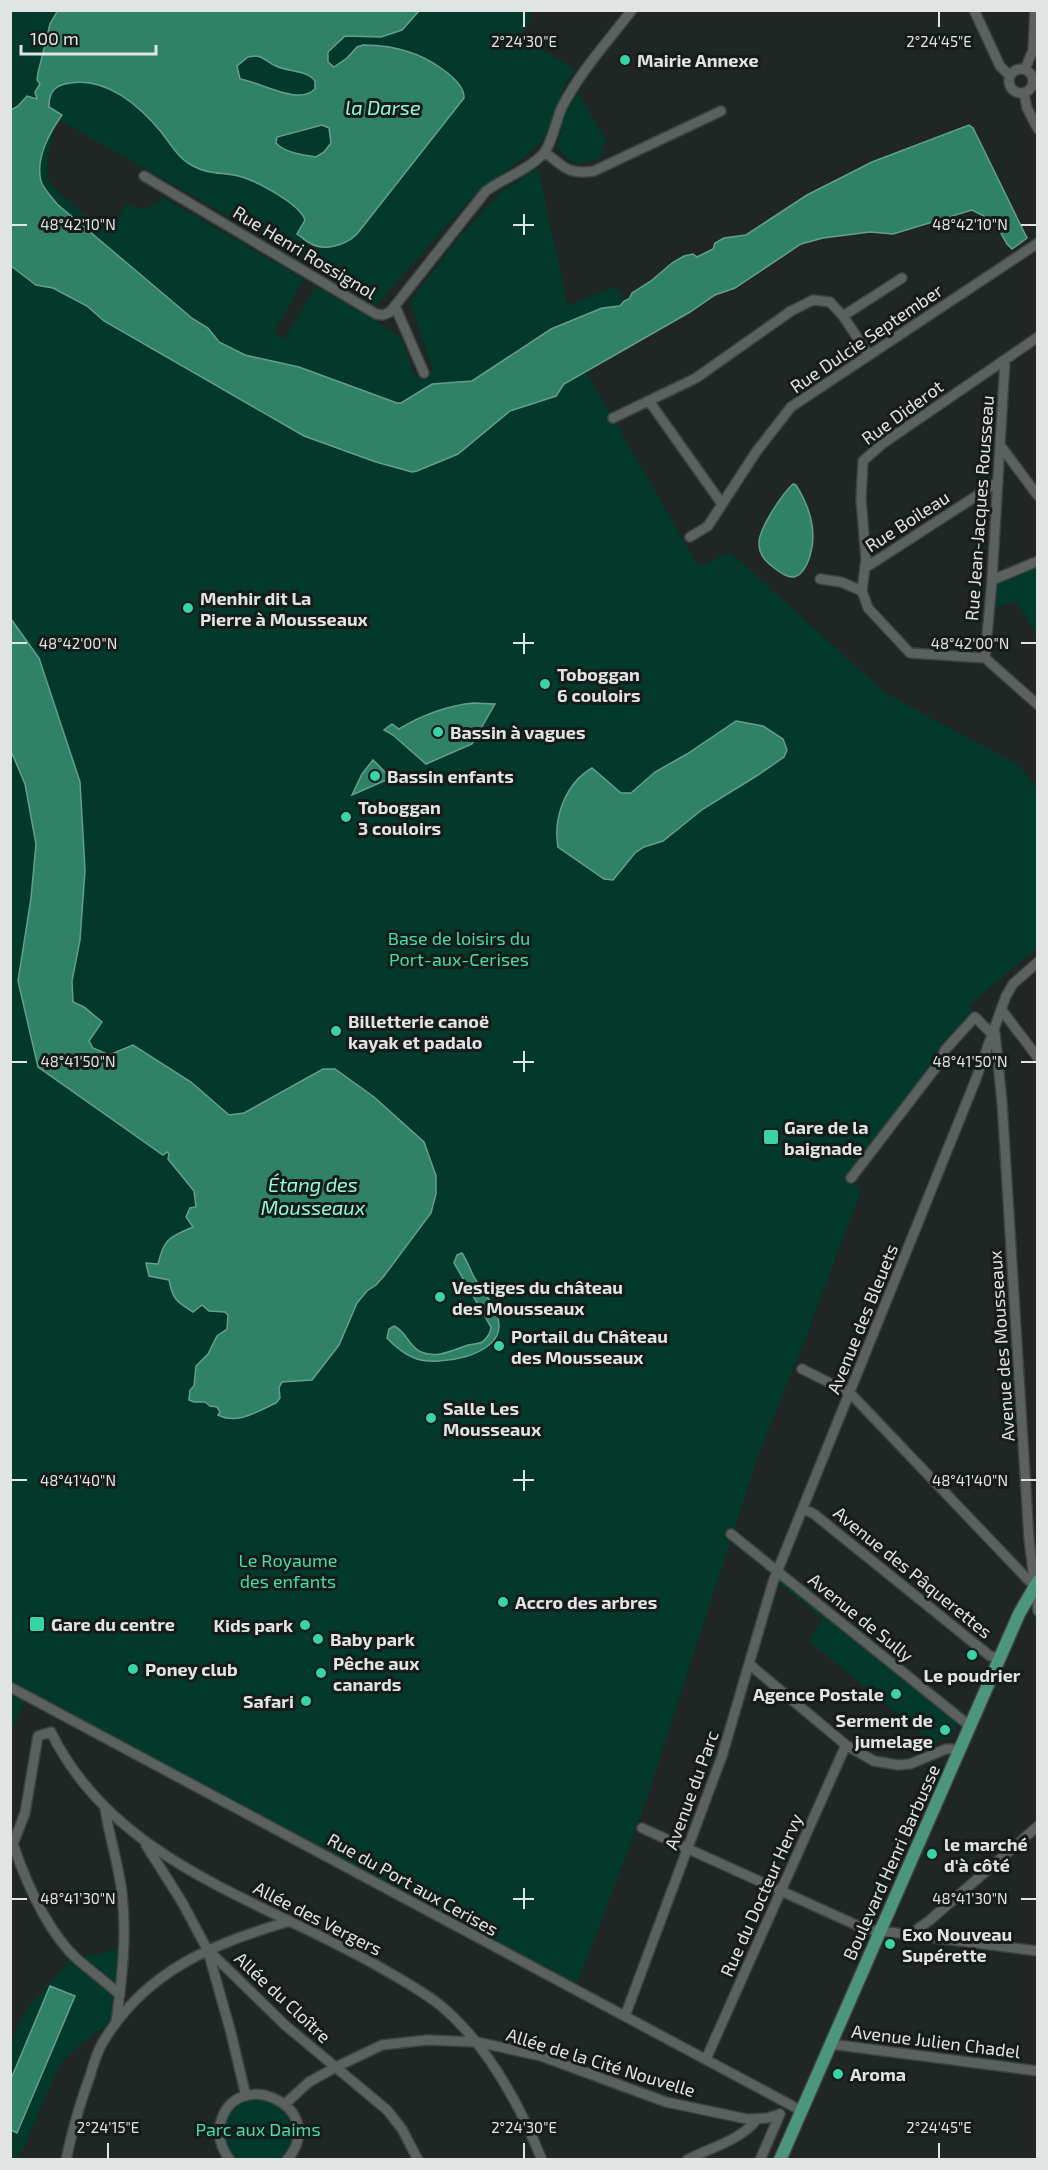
<svg xmlns="http://www.w3.org/2000/svg" width="1048" height="2170" viewBox="0 0 1048 2170" font-family="'Exo 2',sans-serif">
<rect width="100%" height="100%" fill="#1f2623"/>
<!-- green -->
<path fill="#02392a" d="M10,11H527L532,14L521,38L575,69L565,86L545,137L528,154L475,194L375,306L312,264L24,100L11,111Z
M578,93L607,142L601,147L602,157C581,166 569,168 557,145L567,109Z
M50,125L55,128C51,144 44,164 49,180C53,191 98,225 110,233L126,204L142,209L157,204L162,197L304,279L274,333L285,339L316,286L373,319L402,339L415,378L433,371L410,301L460,236L502,191L538,168L568,306L614,287L622,294V306L556,324L474,380L444,383L398,403L296,366L245,355L220,342L57,204L39,180L40,155Z
M11,266L36,285L53,288L87,306L104,321L304,436L376,462L417,471L458,454L510,411L556,396L564,384L586,372L699,567L730,552L885,693L1020,766L1037,790V948L968,1006L975,1013L938,1055L846,1178L861,1190L804,1342L759,1453L640,1819L577,1984L536,1962L439,1922L283,1835L213,1790L208,1793L27,1697L11,1730Z
M1037,566V634L1016,601L994,608L996,584Z
M779,1577L957,1722L954,1734L934,1744L809,1641L823,1619L779,1583Z
M124,1948L115,2025L95,2032L60,2063L22,2151L15,2160L10,2159V2042L29,2006L72,1959Z
M254,2099C287,2099 306,2136 281,2159L236,2160C213,2138 226,2105 254,2099Z"/>
<!-- water -->
<path fill="#308267" stroke="#659f8c" stroke-width="1.5" fill-rule="evenodd" d="M58,10L419,11L402,30L381,37L345,36L328,52V62L334,67L347,58L357,47L363,45C378,45 395,47 409,52C426,57 465,79 464,98L357,234C346,245 324,252 310,243C305,241 302,237 297,234L305,220C300,204 258,182 242,177C225,172 209,175 193,166C179,159 171,145 162,133C138,104 105,75 65,84C52,87 49,95 49,107L62,115C50,132 35,158 41,181C43,189 52,197 57,204L193,319L208,328L219,342L245,355L299,367L397,403H401L432,384L472,381L551,329L602,308L620,306L624,301L629,299L632,293L651,281L672,263L684,256L693,254L697,257L713,249L715,243L724,238L746,235L807,195L872,162L969,125L973,128L1027,238L1012,249L1007,244L994,221L972,210L893,234L870,232L823,238L801,244L735,288L715,295L690,312L564,384L556,396L510,411L458,454L417,471L412,472L376,462L304,436L104,321L87,306L53,288L36,285L11,266V110L18,106L27,96L37,99L35,92L40,84L37,80L38,73L50,24ZM255,56C264,56 268,63 276,66C288,72 307,70 315,81V89C299,106 260,82 240,79L237,66L248,57ZM322,125L329,128L331,143L324,152L316,157C303,155 285,153 276,143L277,137Z
M793,484L796,485C811,509 819,537 807,564C804,570 800,576 794,577C787,578 779,572 773,567C766,562 759,554 759,544C758,530 782,494 793,484Z
M11,619L39,658L80,782L85,870L80,940L72,981L73,1002L84,1007L102,1022L89,1041L93,1048L109,1055L133,1045L191,1082L229,1115L244,1113L323,1069H335L374,1097L424,1142L436,1176V1194L431,1213L384,1276L376,1285L367,1291L357,1303L339,1345L312,1380L282,1382L279,1388L280,1398L276,1403C258,1411 238,1425 218,1415L220,1412L217,1407L210,1406L205,1402H194L189,1400L190,1390L194,1386L196,1366L208,1354L217,1336L227,1329L228,1315L225,1312L209,1311L202,1305L193,1312C176,1301 173,1300 169,1280L149,1276L146,1263L158,1264C164,1238 170,1237 193,1227L186,1217L190,1208L196,1207L194,1191L168,1159L169,1154L167,1152L163,1155L38,1067L18,981L31,898L36,844L25,784L11,751Z
M473,703L495,704L472,744L426,764L393,735L384,730L392,724L399,729C422,715 446,706 473,703Z
M736,721L763,726L783,739L787,750L784,757L758,775L703,809L663,841L644,847L635,853L613,880L604,879L558,847C553,818 565,784 592,768L621,793H631L655,772L687,754Z
M373,760L391,778L352,795L362,774Z
M462,1253C468,1262 471,1273 477,1282C485,1294 500,1312 499,1327C498,1356 439,1366 417,1359C407,1356 394,1346 387,1338L389,1329L394,1326C406,1331 409,1347 421,1352C437,1359 453,1350 468,1345C472,1344 478,1344 482,1342C487,1339 491,1332 491,1327L454,1263L457,1255Z
M50,1986L75,1996L17,2133L11,2130V2079Z"/>
<g fill="none" stroke-linecap="round" stroke-linejoin="round">
<defs>
<path id="minor" d="M974,10L1000,66L1009,75
M1009 81a12 12 0 1 1 24 0a12 12 0 1 1-24 0Z
M1025,69L1033,50L1035,10
M1024,93L1027,108L1038,129
M545,152C563,167 569,175 594,171L721,111
M144,176L376,314L383,315L390,312L486,191C504,178 528,170 543,154C552,144 556,120 562,107C580,72 608,41 632,10
M395,306L424,373
M843,316L902,278
M649,401L722,504
M613,418L696,378L791,311L813,300L830,302L843,316L869,355
M1000,445L1038,496
M690,537L708,526L756,452L791,407L1038,243
M865,568L998,482
M820,579L841,582L862,591L868,608L910,653L985,658L1038,705
M992,580L1038,561
M862,591L866,559L861,499L863,461L882,444L1038,337
M985,658L992,580L1005,360
M1001,1009L1038,1058
M995,1033L1002,1102L1029,1539L1038,1611
M851,1178L940,1062L945,1050L975,1017L993,1035
M802,1369L850,1393L1036,1588
M804,1509L814,1514L990,1656L1001,1658
M731,1534L971,1727
M749,1664L846,1745L874,1761L898,1765L910,1764L946,1749H961
M10,1687L800,2110
M105,1808C109,1837 119,1865 122,1894C127,1937 122,1979 116,2022
M642,1828L865,1929L1038,1951
M13,1844C26,1882 47,1931 77,1959C91,1971 106,1982 120,1995
M146,1845L182,1902L207,1949L285,2025L387,2110L402,2129L418,2160
M10,1852L25,1813L38,1736L51,1732C116,1866 271,1902 390,1973C407,1983 425,1993 440,2005C487,2044 519,2103 542,2160
M911,1934L930,1920L1038,1826
M208,1951L231,2033L246,2096
M625,2016L722,1756L773,1582L976,1079L1006,996L1013,984L1038,962
M830,2044L1038,2071
M706,2059L846,1745
M285,2104L309,2082L336,2067L382,2045L427,2040L477,2042L541,2056L666,2102L747,2119L767,2118L780,2114
M66,2160C72,2131 80,2103 90,2076C93,2065 97,2052 103,2042C146,1970 214,1943 290,1921
M230,2160C222,2150 218,2138 220,2125C233,2063 332,2106 287,2160
M687,2160C709,2148 742,2140 757,2119
M760,2160L780,2114"/>
<path id="major" d="M780,2160L1019,1614L1038,1581"/>
</defs>
<!-- minor casing -->
<use href="#minor" stroke="#3d423f" stroke-width="12"/>
<!-- major casing -->
<use href="#major" stroke="#3d423f" stroke-width="15"/>
<!-- minor -->
<use href="#minor" stroke="#5a615e" stroke-width="9"/>
<!-- major -->
<use href="#major" stroke="#4c967e" stroke-width="12"/>
</g>
<!-- ticks -->
<path fill="none" stroke="#e0e4e2" stroke-width="2" d="M524,12V27M939,12V27M524,214V235M12,225H27M513,225H534M1021,225H1036M524,633V654M12,643H27M513,643H534M1021,643H1036M524,1051V1072M12,1062H27M513,1062H534M1021,1062H1036M524,1470V1491M12,1480H27M513,1480H534M1021,1480H1036M524,1888V1909M12,1899H27M513,1899H534M1021,1899H1036M108,2143V2158M524,2143V2158M939,2143V2158"/>
<!-- markers -->
<g fill="#38d4a6" stroke="#161c19" stroke-width="2">
<circle cx="625" cy="60" r="6"/>
<circle cx="188" cy="608" r="6"/>
<circle cx="545" cy="684" r="6"/>
<circle cx="438" cy="732" r="6"/>
<circle cx="375" cy="776" r="6"/>
<circle cx="346" cy="817" r="6"/>
<circle cx="336" cy="1031" r="6"/>
<rect x="763" y="1129" width="16" height="16" rx="3"/>
<circle cx="440" cy="1297" r="6"/>
<circle cx="499" cy="1346" r="6"/>
<circle cx="431" cy="1418" r="6"/>
<circle cx="503" cy="1602" r="6"/>
<rect x="29" y="1616" width="16" height="16" rx="3"/>
<circle cx="305" cy="1625" r="6"/>
<circle cx="318" cy="1639" r="6"/>
<circle cx="972" cy="1655" r="6"/>
<circle cx="133" cy="1669" r="6"/>
<circle cx="321" cy="1673" r="6"/>
<circle cx="896" cy="1694" r="6"/>
<circle cx="306" cy="1701" r="6"/>
<circle cx="945" cy="1730" r="6"/>
<circle cx="932" cy="1854" r="6"/>
<circle cx="890" cy="1944" r="6"/>
<circle cx="838" cy="2074" r="6"/>
</g>
<g text-anchor="middle" dominant-baseline="central" stroke-width="6" stroke-linejoin="round" paint-order="stroke">
<!-- poi labels -->
<g font-size="18" font-weight="bold" fill="#e0e4e2" stroke="#161c19" text-anchor="start">
<text x="637" y="60">Mairie Annexe</text>
<text x="200" y="598">Menhir dit La<tspan x="200" dy="21">Pierre à Mousseaux</tspan></text>
<text x="557" y="674">Toboggan<tspan x="557" dy="21">6 couloirs</tspan></text>
<text x="450" y="732">Bassin à vagues</text>
<text x="387" y="776">Bassin enfants</text>
<text x="358" y="807">Toboggan<tspan x="358" dy="21">3 couloirs</tspan></text>
<text x="348" y="1021">Billetterie canoë<tspan x="348" dy="21">kayak et padalo</tspan></text>
<text x="784" y="1127">Gare de la<tspan x="784" dy="21">baignade</tspan></text>
<text x="452" y="1287">Vestiges du château<tspan x="452" dy="21">des Mousseaux</tspan></text>
<text x="511" y="1336">Portail du Château<tspan x="511" dy="21">des Mousseaux</tspan></text>
<text x="443" y="1408">Salle Les<tspan x="443" dy="21">Mousseaux</tspan></text>
<text x="515" y="1602">Accro des arbres</text>
<text x="51" y="1624">Gare du centre</text>
<text x="293" y="1625" text-anchor="end">Kids park</text>
<text x="330" y="1639">Baby park</text>
<text x="333" y="1663">Pêche aux<tspan x="333" dy="21">canards</tspan></text>
<text x="145" y="1669">Poney club</text>
<text x="972" y="1675" text-anchor="middle">Le poudrier</text>
<text x="884" y="1694" text-anchor="end">Agence Postale</text>
<text x="294" y="1701" text-anchor="end">Safari</text>
<text x="933" y="1720" text-anchor="end">Serment de<tspan x="933" dy="21">jumelage</tspan></text>
<text x="944" y="1844">le marché<tspan x="944" dy="21">d'à côté</tspan></text>
<text x="902" y="1934">Exo Nouveau<tspan x="902" dy="21">Supérette</tspan></text>
<text x="850" y="2074">Aroma</text>
</g>
<!-- street labels -->
<g font-size="18" fill="#e0e4e2" stroke="#161c19">
<text transform="translate(305 252) rotate(31)">Rue Henri Rossignol</text>
<text transform="translate(866 338) rotate(-34)">Rue Dulcie September</text>
<text transform="translate(902 412) rotate(-36)">Rue Diderot</text>
<text transform="translate(979 508) rotate(-86)">Rue Jean-Jacques Rousseau</text>
<text transform="translate(907 521) rotate(-33)">Rue Boileau</text>
<text transform="translate(862 1319) rotate(-68)">Avenue des Bleuets</text>
<text transform="translate(1001 1346) rotate(-94)">Avenue des Mousseaux</text>
<text transform="translate(913 1572) rotate(39)">Avenue des Pâquerettes</text>
<text transform="translate(861 1617) rotate(39)">Avenue de Sully</text>
<text transform="translate(691 1790) rotate(-70)">Avenue du Parc</text>
<text transform="translate(891 1862) rotate(-66)">Boulevard Henri Barbusse</text>
<text transform="translate(413 1884) rotate(29)">Rue du Port aux Cerises</text>
<text transform="translate(761 1895) rotate(-66)">Rue du Docteur Hervy</text>
<text transform="translate(318 1918) rotate(27)">Allée des Vergers</text>
<text transform="translate(283 1997) rotate(43)">Allée du Cloître</text>
<text transform="translate(936 2041) rotate(7)">Avenue Julien Chadel</text>
<text transform="translate(601 2062) rotate(17)">Allée de la Cité Nouvelle</text>
</g>
<!-- park labels -->
<g font-size="18" fill="#46dcae" stroke="#161c19">
<text x="459" y="938">Base de loisirs du<tspan x="459" dy="21">Port-aux-Cerises</tspan></text>
<text x="288" y="1560">Le Royaume<tspan x="288" dy="21">des enfants</tspan></text>
<text x="258" y="2129">Parc aux Daims</text>
</g>
<!-- water labels -->
<g font-size="20" font-style="italic" fill="#93fdd6" stroke="#161c19">
<text x="383" y="107">la Darse</text>
<text x="313" y="1184">Étang des<tspan x="313" dy="23">Mousseaux</tspan></text>
</g>
</g>
<g font-size="15" text-anchor="middle" fill="#e0e4e2" stroke="#161c19" stroke-width="6" stroke-linejoin="round" paint-order="stroke">
<text x="524" y="47">2°24'30"E</text>
<text x="939" y="47">2°24'45"E</text>
<text x="78" y="230">48°42'10"N</text>
<text x="970" y="230">48°42'10"N</text>
<text x="78" y="649">48°42'00"N</text>
<text x="970" y="649">48°42'00"N</text>
<text x="78" y="1067">48°41'50"N</text>
<text x="970" y="1067">48°41'50"N</text>
<text x="78" y="1486">48°41'40"N</text>
<text x="970" y="1486">48°41'40"N</text>
<text x="78" y="1904">48°41'30"N</text>
<text x="970" y="1904">48°41'30"N</text>
<text x="108" y="2133">2°24'15"E</text>
<text x="524" y="2133">2°24'30"E</text>
<text x="939" y="2133">2°24'45"E</text>
</g>
<!-- border -->
<rect width="1048" height="2170" fill="none" stroke="#e0e4e2" stroke-width="24"/>
<!-- scale -->
<path d="M21 45v9h135v-9" fill="none" stroke="#e0e4e2" stroke-width="3"/>
<text x="30" y="45" font-size="18" fill="#e0e4e2" stroke="#161c19" stroke-width="4.5" paint-order="stroke">100 m</text>
</svg>
